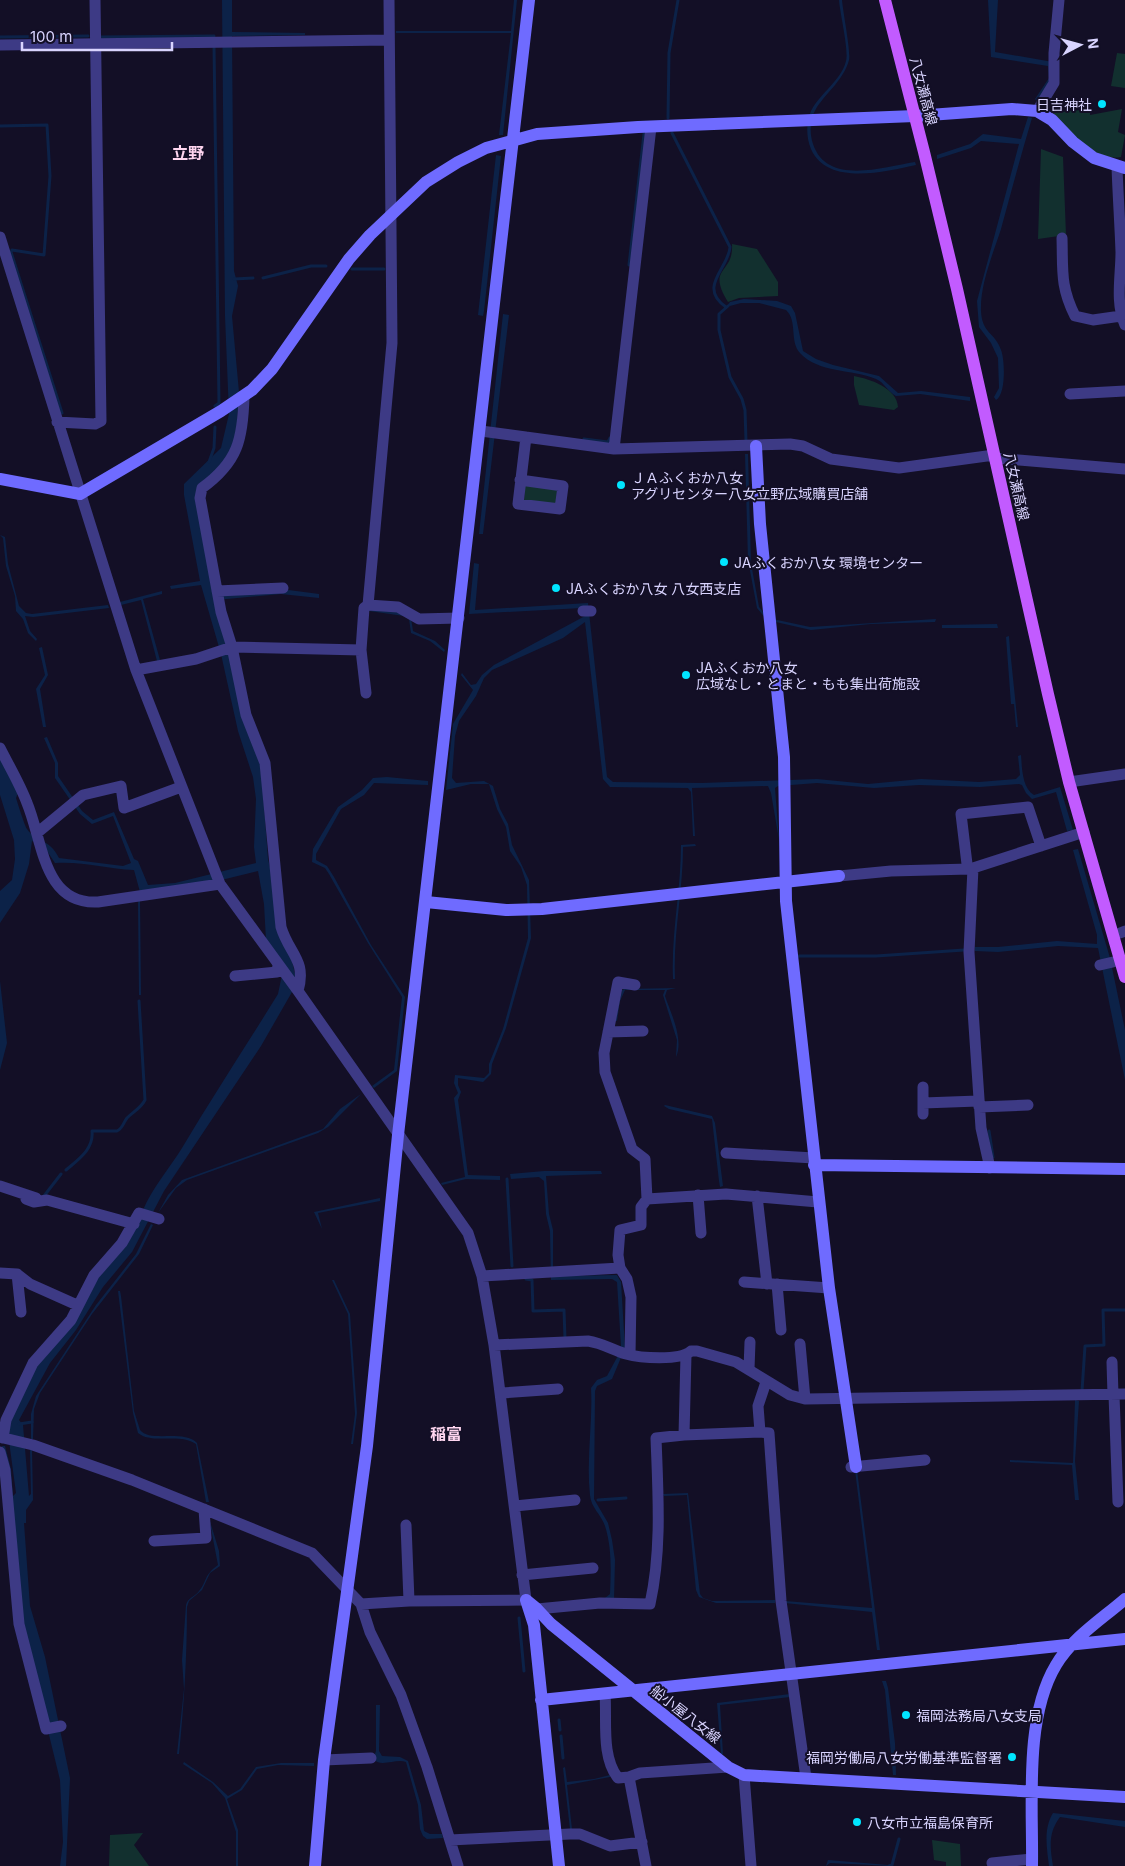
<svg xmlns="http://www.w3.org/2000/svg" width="1125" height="1866" viewBox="0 0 1125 1866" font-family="Inter,'Noto Sans JP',sans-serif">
<rect width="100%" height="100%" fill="#130f26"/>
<!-- green -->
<path fill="#12302f" d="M1117,53L1125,54V88L1111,86Z
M1090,109V115L1122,109L1118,132L1125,135L1121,157C1094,162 1071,131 1053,113Z
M1041,149L1063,157L1066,235L1038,239Z
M732,244L757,249L778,282V296L739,298L728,302C706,266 734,275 732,244Z
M854,376C870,379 897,388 898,407L894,410L859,405L854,385Z
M529,485L557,490L556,504L524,502L525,486Z
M143,1833L134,1845L149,1866H109L110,1835Z
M932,1840L960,1844L961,1866H946V1862L934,1860Z"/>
<!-- water -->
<path fill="#0c2248" d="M222,0H232V32L305,33V35L232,36L234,271L238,286L232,316L239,392L236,444L216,473L200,485L215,596L281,589L319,594V598L281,594L216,600L261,764L268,859L296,978L292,992L261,1046L164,1191L132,1252L103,1287L76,1330L50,1363L19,1420L23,1425L29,1496L31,1494L30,1450L32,1449L33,1500L26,1510V1523H24L30,1606L45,1657L70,1778L66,1866H60L63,1842L60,1780L23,1628L2,1446H5L11,1469L13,1496L16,1493L7,1426L28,1375L143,1210C153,1187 169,1169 182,1148C213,1096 246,1046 278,994L282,975L266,940L264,904L258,871L140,900L141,995H139L138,903L140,892L134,870C107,869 82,861 55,863L45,848L32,841L29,864L20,893L0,923V891L12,880L15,859L14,840L0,795V757L18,793L16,798C18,804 24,824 27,829C37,843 49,838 59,858L123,866L131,863L113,816L92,824L80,814L55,778V763L44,738L47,737L58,763V776L82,811L93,820L114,812L134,859L138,861L148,885L175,883L256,863L254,847L256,799L253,777L238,731L221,654L201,585L171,589L170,586L200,581L184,495V484L221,448L229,414L225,316Z
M514,0H517L503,135H499L511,33H396V31H511Z
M839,0H842C843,12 851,52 849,60C844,79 828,91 817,107C810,118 809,132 813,144C827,186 883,167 915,162L916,165C884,172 827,186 811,149C806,137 806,123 811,111C820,93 841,81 846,61C849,50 840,14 839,0Z
M988,0H998L995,52L1053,62V78L1038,102L1035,99L1049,78L1048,66L991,57Z
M1028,117L1032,118C1021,155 1011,192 1001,229C993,254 980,284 981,311C982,334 995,332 1001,350C1005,360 1006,395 996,400L994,397L999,388L998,358L991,343L979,327L977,301L1019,144L981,141L971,148L937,159V155L970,144L983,134L1021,139Z
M496,155L501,156L484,311L483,316L478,315Z
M744,299L777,301L791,306L795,313L803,351L816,359L833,365L879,376L898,393L921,391L970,397V401L920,394L896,396C888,392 884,382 876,379C852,369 818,373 800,353C789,341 798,321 786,310L759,303H741L726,307L730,302Z
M503,314L509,315L483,534H479Z
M745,454H748L751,563L759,607L768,618L810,627L936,619L935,622L871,624L811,630L767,620L757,608L748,560Z
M0,535L5,537L8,564L19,606L26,613L32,614L108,605L109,608L33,617L25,616L30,631L37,639L36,641L28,633L23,619L16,611L15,596L6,566L3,538Z
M474,563L479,564L475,610L588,603L607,777L613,782L702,783L817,779L868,784L921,779L979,782L1016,779L1020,775L1018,756L1021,755C1022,768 1022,788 1034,795L1060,787L1073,830L1067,831L1056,792L1032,799L1026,793L1022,785L1019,784L980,787L919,785L874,788L817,783L778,786L775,788L779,840L771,793L768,786L692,788L695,836H693L691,792L688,788L610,787L603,779L585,622L563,638L492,670L484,678L476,696L459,721L455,736L452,778L456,783L484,781L493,786L500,809L508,824L512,845L529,880L531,938L506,1028L492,1064L491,1074L483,1082L458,1078V1085L461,1092L458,1100L468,1175L500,1176V1180L466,1179L442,1185L441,1183L465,1177L454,1098L458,1093L454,1083L455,1075L484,1078L489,1073V1064L503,1029L528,938L527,885L521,867L510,851L506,827L497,809L489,784H471L446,790L453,724L473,690L461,675L462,673L471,685L476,684L482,675L494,665L585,616L582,608L469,614Z
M162,591V594L143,599L160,660L157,661L141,600L121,605L120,602Z
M369,608L397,611L411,618L413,631L435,641L445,650L444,652L430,641L411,633L409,619L404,616L369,611Z
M997,624L998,628H942V625Z
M1009,636L1010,649L1018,727H1016L1014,704H1011L1006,637Z
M42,647L48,675L40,689L46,727H43L36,689L45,675L39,648Z
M387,777L428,781V785L374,783L364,795L341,809L316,854V860L327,866L334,877L371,945L405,997L397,1071L374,1088L372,1086L394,1070L402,997L368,943L329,874L325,868L312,862L313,849L338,807L362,790L373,778Z
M695,844L696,846L683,847C683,891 673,934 675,979H673C671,934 681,890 681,845Z
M1078,849L1110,958L1125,1030V1080L1098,948L1058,946L998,952L975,951V947H998L1057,941L1097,944V935L1073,850Z
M0,981L7,1043L0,1070Z
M676,988L667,990L665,996C671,1014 684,1039 676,1057L677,1040L663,995L665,990H625L620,1001L617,1021H615L622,990L624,989Z
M361,1094L328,1127L318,1133L187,1180L176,1188L158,1213L168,1195L182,1180L323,1129L340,1109Z
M665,1105L712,1116L715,1123L723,1186L720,1187L719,1181L712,1119L669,1109L664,1106Z
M544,1171H601L602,1174L546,1176L549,1214L553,1230V1269L558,1276L617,1275L621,1282L625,1348L612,1379L597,1386L595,1391L594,1499L608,1523L612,1540L615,1560L614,1600L605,1598L610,1594C611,1571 612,1548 605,1526C601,1514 591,1508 590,1495C586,1459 593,1423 591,1388L597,1380L607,1376L621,1350L618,1348L621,1346L617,1282L612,1279L551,1280L550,1231L546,1214L544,1181L539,1177L511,1179L510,1174Z
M380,1198V1201L318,1213L322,1229L314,1212Z
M151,1224L153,1225L139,1254L92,1314L40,1393L34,1409L33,1439H31V1414L36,1396L96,1305L136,1254Z
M332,1280H334L350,1314L357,1413L353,1444H351L355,1414L348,1314Z
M118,1291H120L121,1296L134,1411L140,1430C150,1443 183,1429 197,1443L209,1502H206L196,1444C179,1432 153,1445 138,1433L133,1413Z
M1075,1400L1079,1401L1075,1461L1079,1500H1075L1072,1465L1010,1462V1460L1073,1463Z
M855,1470H857L880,1650H877L872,1612L785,1603V1601L872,1608Z
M688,1493L700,1594L703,1598L712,1601L775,1600V1603H716L699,1597L696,1590L687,1495L664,1496L663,1494Z
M209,1518L219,1551L220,1566L210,1573L202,1590L189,1601L187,1607C187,1656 184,1705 179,1754H177L184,1689L182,1660L186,1605C188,1597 195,1597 199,1591C208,1580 203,1576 218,1565Z
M882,1681H886L888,1688L895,1743L896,1775H893L885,1690Z
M790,1694V1697L720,1705L723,1754H721L717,1703Z
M376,1705H380L379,1751L382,1756L400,1757L408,1761L421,1805L424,1831L430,1834H442L443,1838L427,1839L423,1836L420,1829L418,1805L406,1762C396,1758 381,1768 373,1759L376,1751Z
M184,1762L213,1782L228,1796L240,1789L256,1767L281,1763H314V1766L278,1765L257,1769L242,1790L227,1799L238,1830V1866H236V1832L225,1798L212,1783L183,1764Z
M565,1767L567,1782L594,1779L610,1775V1777L567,1785L572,1829H570L563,1768Z
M1053,1813L1125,1821V1827L1060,1817C1048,1833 1050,1847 1053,1866H1049C1047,1849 1043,1829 1053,1813Z
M828,1860L888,1865L893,1864L892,1866L830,1863L826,1866Z"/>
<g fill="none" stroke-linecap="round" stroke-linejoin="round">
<!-- stream -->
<path stroke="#0c2248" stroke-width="3" d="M0,37L88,36
M98,37L214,36
M214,46L219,403L215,406
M668,118L669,53L678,0
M0,126L47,125L50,176L44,255L12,250L11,252L62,413
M672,133L730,247C729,268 697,287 726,307
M629,265L644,134
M352,269H384
M263,278L311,266H326
M234,279L253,278
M728,306L719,314V330L730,377L742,399L745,410L746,441
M584,439L608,442L610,438
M209,462L214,448L215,427
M795,956H876L964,950
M989,1131L993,1157
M66,1170C79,1159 94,1149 92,1131H117C123,1128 123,1123 127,1118C133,1112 141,1108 145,1100L139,1001
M507,1179L512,1266
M44,1196L61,1174
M526,1279L532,1280L533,1311L564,1310L565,1339
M1082,1391L1085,1346L1104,1345L1103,1310H1125
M19,1424L32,1422
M598,1500L626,1498
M519,1618L524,1671
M559,1720L560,1730
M561,1736L563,1758
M889,1866L892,1865L899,1839"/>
<!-- street -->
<path stroke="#3d3a85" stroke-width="11" d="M0,45L389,40
M1037,111L1054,83V53L1059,0
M1117,167C1118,195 1120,224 1121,252C1121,276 1115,302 1125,325
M0,237L136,670L220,884L298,991L468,1233L482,1276L494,1345L526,1600L409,1601L361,1604
M1062,238C1063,270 1060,286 1075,316L1093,320L1121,316
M1070,394L1125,391
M244,396C243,439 238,462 202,488L200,498L221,612L232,647L246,715L265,763L281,927C289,954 307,960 298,991
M57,422L95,424L101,421L95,0
M481,431L614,449L790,444L803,446L831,459L899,468L994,455
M614,449L651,127
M995,458L1125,469
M520,480L563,486L560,509L518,504L526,437
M217,591L283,588
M368,605L398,607L419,619L459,618
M583,611H591
M361,650L366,693
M136,670L196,659L232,647L361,650L364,608L368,605L392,343L389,0
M0,748C9,766 20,784 27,803C43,841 43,905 98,902L220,884
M1069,782L1125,774
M37,833L83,795L121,786L124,808L181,787
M1041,846L1028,807L961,814L967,864L970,869L1084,832
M973,868L969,952L981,1128L990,1168
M839,876L891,871L970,869
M1120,933L1125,931
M1100,965L1113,962
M235,976L277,972L278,965
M608,1032L643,1031
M923,1087V1114
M923,1103L978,1101
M979,1107L1028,1105
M726,1153L814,1158
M0,1186L36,1198
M698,1195L701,1233
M757,1196L767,1284
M26,1199L34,1202L47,1200L134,1224
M647,1199L726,1194L818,1202
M0,1273L17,1274L21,1312
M17,1274L30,1284L77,1305
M482,1276L620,1268
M744,1282L829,1288
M777,1284L781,1330
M800,1344L805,1399
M494,1345L588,1341C602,1343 613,1350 626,1354C640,1358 680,1361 691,1351H697L736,1362L790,1395L805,1399L1125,1394
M630,1355L631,1297L627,1279L620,1268L618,1255L620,1230L641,1225V1207L647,1199L645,1159L632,1149L605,1072L604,1053L618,982L635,985
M1112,1362L1113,1395
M749,1369L750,1342
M766,1382L758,1406L760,1432L769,1433L781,1601L806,1778
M502,1393L558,1389
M1114,1395L1118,1502
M684,1435L760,1432
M0,1437L33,1445L132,1480L312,1553L361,1604L370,1632L401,1695L427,1767L458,1866
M3,1438L6,1420L33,1363L71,1320L94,1275L122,1243L139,1213L159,1219
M0,1452L5,1470L19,1624L46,1729L61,1726
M851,1467L925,1460
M515,1506L575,1500
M406,1525L409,1601
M154,1541L206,1538L204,1509
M522,1575L593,1568
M537,1609L600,1603L650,1604C662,1550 658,1493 656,1438L684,1435L686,1355
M605,1694C607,1720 601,1757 618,1778L629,1777L646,1866
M324,1760L371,1758
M744,1775L751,1866
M629,1777L640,1773L728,1767
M450,1840L570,1834H580L610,1846L642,1842
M992,1863L1032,1859"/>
<!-- secondary -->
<path stroke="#6f6bff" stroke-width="12" d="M756,446L760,524L784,757L786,901L829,1288L856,1467
M0,479L80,494L221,411L252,390L272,369L349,259L370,235L426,182L458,162L486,148L537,134L638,127L915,116L1012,109L1037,111L1052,120L1073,142L1094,158L1125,168
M426,902L506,910L542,909L839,876
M814,1165L1125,1169
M526,1600L537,1609L551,1624L728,1767L744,1775L1125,1797
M526,1600L534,1625L559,1866
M541,1700L1125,1639
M315,1866L324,1760L367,1446L398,1135L529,0
M1032,1866C1033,1804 1024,1718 1056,1665C1072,1638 1102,1619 1125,1599"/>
<!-- primary -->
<path stroke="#c25bff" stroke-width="12" d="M885,0L924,152L957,289L1048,694L1069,782L1125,977"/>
</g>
<!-- markers -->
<g fill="#00e5ff" stroke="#130f26" stroke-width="2">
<circle cx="1102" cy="104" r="5"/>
<circle cx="621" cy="485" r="5"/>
<circle cx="724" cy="562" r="5"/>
<circle cx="556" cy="588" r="5"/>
<circle cx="686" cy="675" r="5"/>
<circle cx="906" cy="1715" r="5"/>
<circle cx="1012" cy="1757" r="5"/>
<circle cx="857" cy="1822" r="5"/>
</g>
<g text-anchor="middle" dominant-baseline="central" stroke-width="4" stroke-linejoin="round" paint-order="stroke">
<!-- street labels -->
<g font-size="14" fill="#d9d4ff" stroke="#130f26">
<text transform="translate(924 91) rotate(75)">八女瀬高線</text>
<text transform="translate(1017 486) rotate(77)">八女瀬高線</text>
<text transform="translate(686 1714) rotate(38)">船小屋八女線</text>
</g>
<!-- poi labels -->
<g font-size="14" fill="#d9d4ff" stroke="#130f26" text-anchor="start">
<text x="1092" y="104" text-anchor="end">日吉神社</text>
<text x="631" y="477">ＪＡふくおか八女<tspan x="631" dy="16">アグリセンター八女立野広域購買店舗</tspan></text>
<text x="734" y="562">JAふくおか八女 環境センター</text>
<text x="566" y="588">JAふくおか八女 八女西支店</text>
<text x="696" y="667">JAふくおか八女<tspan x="696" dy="16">広域なし・とまと・もも集出荷施設</tspan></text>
<text x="916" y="1715">福岡法務局八女支局</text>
<text x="1002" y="1757" text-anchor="end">福岡労働局八女労働基準監督署</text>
<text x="867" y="1822">八女市立福島保育所</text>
</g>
<!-- quarter labels -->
<g font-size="16" font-weight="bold" fill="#ffd6f0" stroke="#130f26">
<text x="188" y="153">立野</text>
<text x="446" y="1434">稲富</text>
</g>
</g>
<!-- north arrow -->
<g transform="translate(1080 45) rotate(84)" stroke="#130f26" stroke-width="4" paint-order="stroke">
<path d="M0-4L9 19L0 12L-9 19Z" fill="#d9d4ff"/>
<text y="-8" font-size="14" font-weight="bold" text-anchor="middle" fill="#d9d4ff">N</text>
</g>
<!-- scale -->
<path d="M22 42v8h150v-8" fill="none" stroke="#d9d4ff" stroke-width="2.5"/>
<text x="30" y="42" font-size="15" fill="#d9d4ff" stroke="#130f26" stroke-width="4" paint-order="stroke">100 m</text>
</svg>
